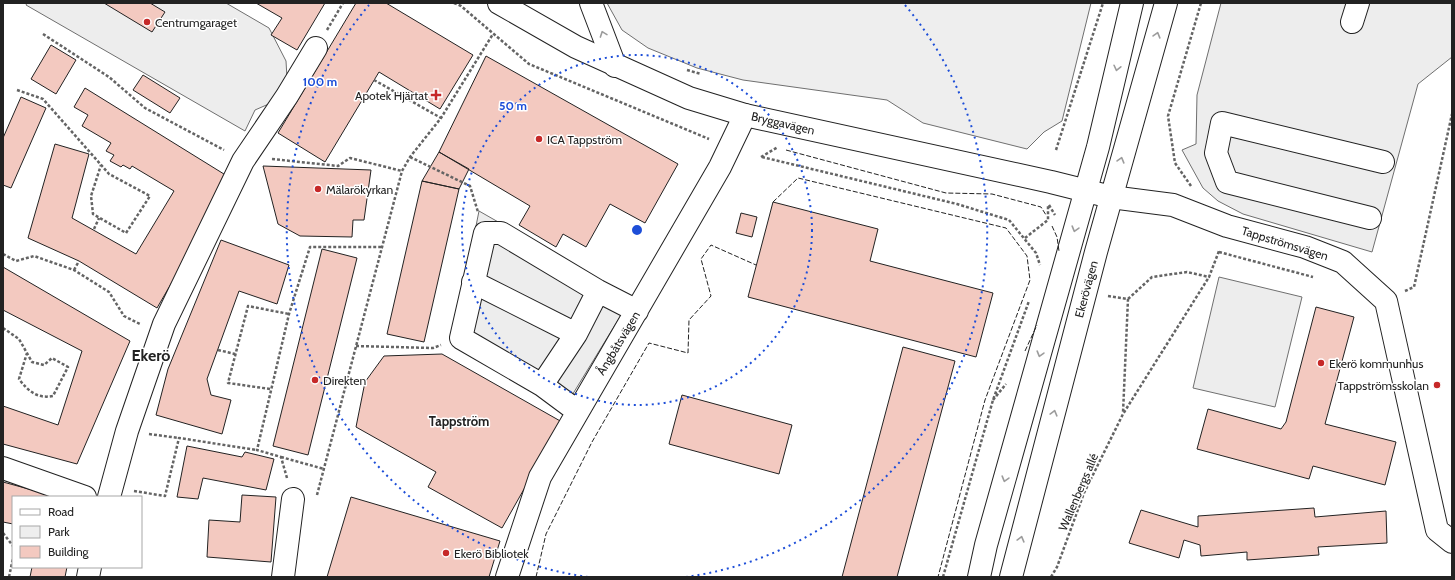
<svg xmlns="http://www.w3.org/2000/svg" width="1455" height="580" viewBox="0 0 1455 580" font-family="Cabin,sans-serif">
<rect width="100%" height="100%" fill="#fff"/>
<!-- green -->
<path fill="#eee" stroke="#6f6f6f" d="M607,3H1091L1062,121L1044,132L1027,149L923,123L887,100L743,80L697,68L648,48L622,30Z"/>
<!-- parking -->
<path fill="#ededed" stroke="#6f6f6f" d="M27,3H226L269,28L286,61L287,78L271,103L255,110L245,131L26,5Z
M1221,3H1452V57L1418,84L1372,252L1243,214L1218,201L1203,188L1182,150L1196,144L1197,95Z
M479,211L591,275L623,312L563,410L453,341Z
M1219,277L1302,297L1275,407L1193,388Z"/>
<!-- building -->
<path fill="#f3c9c0" stroke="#222" d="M104,3H150L165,12L152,32Z
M256,3H325L297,50L271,35L282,18Z
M356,3H386L473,55L440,109L379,72L325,162L278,133Z
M51,45L76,60L56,94L31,79Z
M486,56L678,164L645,223L610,204L586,247L563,234L556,247L519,225L530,206L439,152Z
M143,75L180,98L170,113L133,90Z
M85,88L232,179L157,308L79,261L28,238L55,144L89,154L72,218L136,254L174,191L132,166L130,169L123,165L121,167L110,161L114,155L106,151L111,143L82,126L88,115L74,107Z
M21,97L46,108L11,188L3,185V138Z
M439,152L469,169L459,189L422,181Z
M263,166L371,170L364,220H353L352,237L300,236L278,224Z
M422,181L459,189L424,342L387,334Z
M773,202L878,229L870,261L993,293L976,357L748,297Z
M741,213L757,217L752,237L736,233Z
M221,240L289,265L277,304L239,291L207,379L211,395L231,400L222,434L156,415L168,369Z
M322,249L357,258L308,455L273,446Z
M3,267L130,341L77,464L3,444V406L58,425L82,351L3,310Z
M1316,307L1354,317L1325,424L1396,442L1385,485L1313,466L1309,479L1197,449L1208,409L1281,429L1286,422Z
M903,347L955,361L897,577H842Z
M442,354L562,422L502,528L428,487L436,472L356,427L365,382L384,356Z
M682,395L792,425L779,474L669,444Z
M187,446L242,457L245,452L274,459L266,490L203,478L198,499L177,497Z
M3,482L58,497H13V524L3,522Z
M242,495L276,497L271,562L207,557L209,520L240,522Z
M351,497L500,541L489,577H327Z
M1314,508L1315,517L1386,511L1387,543L1318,547L1319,555L1247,560V552L1201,556L1200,545L1184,540L1179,558L1129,543L1141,510L1198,527V516Z
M32,567H67L65,577H30Z"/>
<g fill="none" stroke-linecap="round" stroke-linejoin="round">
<defs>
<path id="minor" d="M591,3L615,66
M1352,22L1358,3
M1111,197L1173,205L1227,226L1305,247L1343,262L1386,301L1437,530L1452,542
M1370,218L1227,182L1216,153L1222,123L1383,162
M473,282L576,334
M542,385L461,338L485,233H501L598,291L637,311
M577,411L542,385L576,334L598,291
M3,468L85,497
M109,497L127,431L164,324L243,161L287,96L316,48
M88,577L90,567
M283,577L293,499
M507,577L540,477L720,167L745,115"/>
<path id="major" d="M499,3L576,47L689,98L745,115L1051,182L1111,197
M979,577L986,545L1098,147L1132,3
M1011,577L1096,252L1166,3"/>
</defs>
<!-- minor casing -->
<use href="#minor" stroke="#222" stroke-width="24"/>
<!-- major casing -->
<use href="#major" stroke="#222" stroke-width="24"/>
<!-- path -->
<path stroke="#646464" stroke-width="2.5" stroke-dasharray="3 2" stroke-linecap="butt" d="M454,3L461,6L529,64L709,139
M327,30L343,3
M43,34L109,77L145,108L224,150
M687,70L701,74
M374,80L441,118
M17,90L43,99L109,174L150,196L126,233L93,214L91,196L101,165
M1056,150L1103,3
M410,157L470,186L478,212
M761,157L778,147
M762,157L957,204L1009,220L1036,253L1040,265
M272,159L338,166L350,158L402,171
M1191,186L1175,163L1168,116L1201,3
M1049,205L1055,215
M94,229L99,218
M1025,238L1048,220V205
M1219,252L1313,277
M3,254L16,261L34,256L74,270L109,292L124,316L140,324
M74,270L79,261
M1405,291L1414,287L1452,114
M1108,296L1128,299L1123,413
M1128,299L1152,277L1187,272L1209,277L1219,251
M3,328L19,339L32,362L44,365L52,358L68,367L53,396C37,399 28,391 19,379L27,353
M356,346L433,348L441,345
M218,350L235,354
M270,389L228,383L248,306L289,314
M993,400L1006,384
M149,434L179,438
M281,457L324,469
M287,478L281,457L257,450L289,314L310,247H382
M134,491L165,496L179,438L257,450
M317,495L402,171L410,157L441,118L493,34
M3,533L13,546
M9,577L13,558
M943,577L993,400L1029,301
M1051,577L1057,567L1084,493L1123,414L1209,277"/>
<!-- minor -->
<use href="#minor" stroke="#fff" stroke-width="22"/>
<!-- major -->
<use href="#major" stroke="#fff" stroke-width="22"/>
<!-- fence -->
<path stroke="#222" stroke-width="1" stroke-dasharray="5 2" stroke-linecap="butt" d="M786,150L946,193L992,194L1041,207L1046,215
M773,202L798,178L1006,228L1027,256L1030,280L985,400L938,577
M1052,226L1057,237L1059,251
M1025,351L1037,325
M536,577L546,534L592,442L649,343L688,353L689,320L711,296L701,259L711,245L756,265"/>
</g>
<!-- one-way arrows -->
<defs><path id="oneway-chevron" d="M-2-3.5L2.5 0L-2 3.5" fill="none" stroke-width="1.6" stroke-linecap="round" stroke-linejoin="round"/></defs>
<g stroke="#9c9c9c">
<use href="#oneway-chevron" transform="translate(603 34) rotate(-110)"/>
<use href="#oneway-chevron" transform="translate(1157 35) rotate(-74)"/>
<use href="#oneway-chevron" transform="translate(1117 68) rotate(103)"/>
<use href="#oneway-chevron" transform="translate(1121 160) rotate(-74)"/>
<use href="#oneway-chevron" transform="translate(1075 229) rotate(106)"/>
<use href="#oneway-chevron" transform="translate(1040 354) rotate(106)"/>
<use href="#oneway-chevron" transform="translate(1054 413) rotate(-75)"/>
<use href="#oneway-chevron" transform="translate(1005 479) rotate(106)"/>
<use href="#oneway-chevron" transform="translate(1021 539) rotate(-75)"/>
</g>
<!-- distance rings -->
<g fill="none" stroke="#1d4ed8" stroke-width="2" stroke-dasharray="2 4">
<circle cx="637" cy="230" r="175"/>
<path d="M588 577A350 350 0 0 1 369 5M905 5A350 350 0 0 1 686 577"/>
</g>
<!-- markers -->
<g fill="#c62828" stroke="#fff" stroke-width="1.5">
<circle cx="147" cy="22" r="4"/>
<path d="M434 89h4v4h4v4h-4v4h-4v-4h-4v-4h4z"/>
<circle cx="539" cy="139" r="4"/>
<circle cx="318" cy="189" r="4"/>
<circle cx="1321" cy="363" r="4"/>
<circle cx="315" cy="380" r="4"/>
<circle cx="1437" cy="385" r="4"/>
<circle cx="446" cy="553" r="4"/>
</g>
<g text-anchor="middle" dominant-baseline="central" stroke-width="3" stroke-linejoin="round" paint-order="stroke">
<!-- poi labels -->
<g font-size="12" fill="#222" stroke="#fff" text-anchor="start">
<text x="155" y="22">Centrumgaraget</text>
<text x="428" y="95" text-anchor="end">Apotek Hjärtat</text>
<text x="547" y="139">ICA Tappström</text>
<text x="326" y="189">Mälarökyrkan</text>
<text x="1329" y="363">Ekerö kommunhus</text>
<text x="323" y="380">Direkten</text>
<text x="1429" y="385" text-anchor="end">Tappströmsskolan</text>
<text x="454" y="553">Ekerö Bibliotek</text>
</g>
<!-- street labels -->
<g font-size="12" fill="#222" stroke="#fff">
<text transform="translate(783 123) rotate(13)">Bryggavägen</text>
<text transform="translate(1285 243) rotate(17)">Tappströmsvägen</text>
<text transform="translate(1086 289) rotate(-75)">Ekerövägen</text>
<text transform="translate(618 343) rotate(-59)">Ångbåtsvägen</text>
<text transform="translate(1078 492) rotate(-67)">Wallenbergs allé</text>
</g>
<!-- neighbourhood labels -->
<g font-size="13" font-weight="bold" fill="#222" stroke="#fff">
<text x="459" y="421">Tappström</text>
</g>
<!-- district labels -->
<g font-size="16" font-weight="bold" fill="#222" stroke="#fff">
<text x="151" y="355">Ekerö</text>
</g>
</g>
<circle cx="637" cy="230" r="6" fill="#1d4ed8" stroke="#fff" stroke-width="2"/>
<g font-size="12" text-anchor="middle" font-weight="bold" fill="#1d4ed8" stroke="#fff" stroke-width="3" stroke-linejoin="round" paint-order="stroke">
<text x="320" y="86">100 m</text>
<text x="513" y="110">50 m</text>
</g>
<!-- border -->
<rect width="1455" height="580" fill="none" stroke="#222222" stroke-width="8"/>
<!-- legend -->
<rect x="12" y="496" width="130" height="72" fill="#ffffff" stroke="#a7a7a7"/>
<rect x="20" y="509" width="20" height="6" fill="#ffffff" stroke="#a7a7a7"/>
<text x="48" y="516" font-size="12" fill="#222222">Road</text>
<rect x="20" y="526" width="20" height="12" fill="#eeeeee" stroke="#a7a7a7"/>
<text x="48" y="536" font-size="12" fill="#222222">Park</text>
<rect x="20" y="546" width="20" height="12" fill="#f3c9c0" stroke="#a7a7a7"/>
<text x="48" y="556" font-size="12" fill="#222222">Building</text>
</svg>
